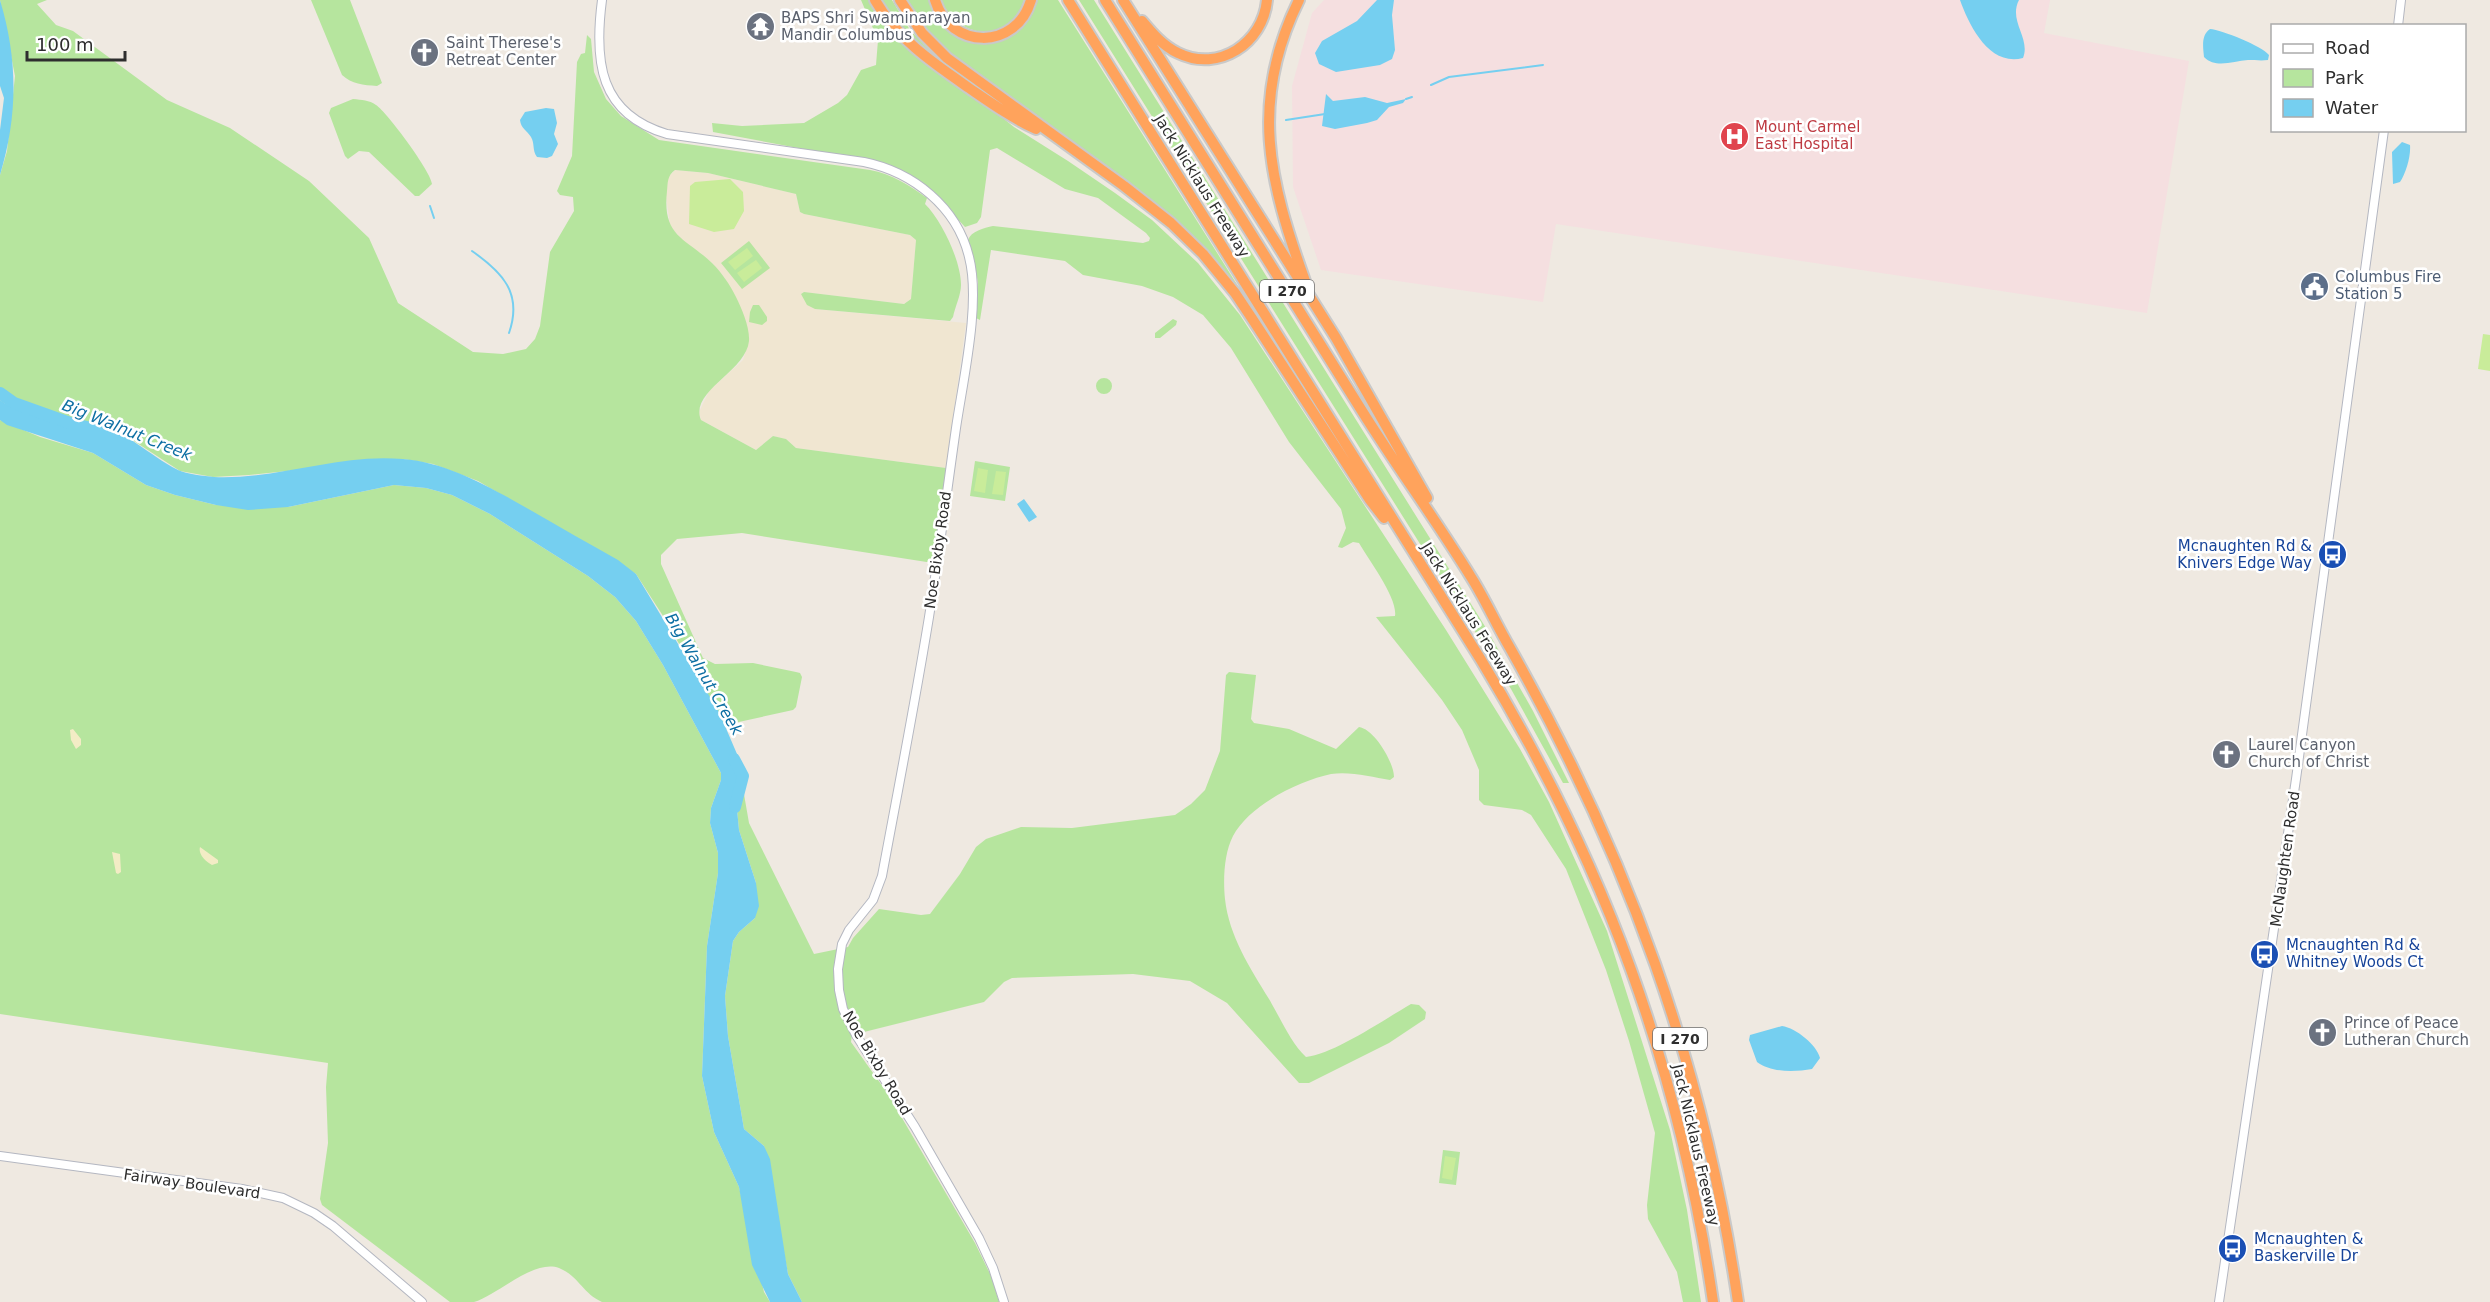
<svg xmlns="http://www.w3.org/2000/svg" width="2490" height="1302" viewBox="0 0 2490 1302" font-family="'DejaVu Sans',sans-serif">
<rect width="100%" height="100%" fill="#efe9e1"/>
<!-- education -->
<path fill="#f0e6d1" d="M675,170L708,173L796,194L800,212L804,214L910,235L916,240L911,299L904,304L804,292L801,294L815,309L966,323L946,468L796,448L786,439L773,436L756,450L701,420L699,412L709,391L743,360L749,340L736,298L724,277L712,263L682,240L670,226L666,195L668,177Z"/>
<!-- medical -->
<path fill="#f5dfe0" d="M1324,0H2050L2044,33L2189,61L2147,313L1556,224L1543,302L1321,270L1293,187L1292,86L1312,13Z"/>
<!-- green -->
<path fill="#b6e59e" d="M0,0H47L37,4L56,25L73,31L167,100L230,128L309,181L369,238L398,303L473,352L503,354L526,349L535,339L540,326L550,252L574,211L573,197L560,195L557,191L572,156L577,62L581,54L585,53L587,35L591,39L594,72L606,99L621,116L659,140L870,170C892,174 909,185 927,198L925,204C942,221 961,261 961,285C961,295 955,307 953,317L950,321L815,309L807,305L801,294L804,292L904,304L911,299L916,240L910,235L804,214L800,212L796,194L708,173L675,170C667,176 668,182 667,191C662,237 685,237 712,263C722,273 730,285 736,297C742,309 750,328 749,341C746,372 689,391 701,420L756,450L773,436L786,439L796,448L946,468L933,563L742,533L677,539L661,555V564L703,658L715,664L753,663L796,672L800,673L802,677L796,707L793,710L725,725L665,619L636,574L478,481L433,464L403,459L249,475L213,477L180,471L117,430L23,411L2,402L0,400V175L7,151L15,76Z
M311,0H350L382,83L377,86C363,85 352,84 342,75Z
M861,0H870L884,24L910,50L979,99L1014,127L1068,161L1115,193L1152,220L1198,263L1240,315L1446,630L1520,749L1549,802L1607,931L1670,1130L1687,1210L1701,1302H1683L1677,1272L1648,1219L1647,1205L1655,1133L1629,1041L1606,970L1566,869L1531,815L1522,810L1484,805L1479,800V770L1462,730L1442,700L1376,617L1395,616C1398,598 1368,559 1359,543L1353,542L1342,548L1338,547L1346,528L1341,509L1289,442L1231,348L1203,315L1173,297L1142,286L1083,275L1065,261L991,250L980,320L976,318L978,283L974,259L968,240C971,231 984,228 993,226L1143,243L1149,241L1150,238L1146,233L1098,198L1065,189L997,148L990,150L981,217L977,223L965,227L926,185L889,165L713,132L712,123L742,126L804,123L838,103L847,95L861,70L876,65L878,40Z
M879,0H892L910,30L937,58L935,60L910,39Z
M905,0H930L943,24L997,39L1034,0H1058L1243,294L1168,214L955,59L930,36Z
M941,0H1024C1011,45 958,40 941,0Z
M1079,0H1094L1486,628L1533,711L1569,783H1563L1511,689Z
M353,99C362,100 369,100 376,105C387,112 432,173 432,184L419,196H415L369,152L359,151L348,159L345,156L329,113L331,108Z
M749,241L770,268L742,289L721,263Z
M753,305H759L767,317V321L762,325L749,322L750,312Z
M1173,319L1177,321L1176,325L1160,338H1155V333Z
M1096 386a8 8 0 1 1 16 0a8 8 0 1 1-16 0Z
M0,420L40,437L93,453L146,485L175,495L216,505L288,507L394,485L426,488L452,495L490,514L588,576L615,597L636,621L663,665L721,773V780L711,808L710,823L718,853V873L707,946L702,1076L714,1132L739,1187L764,1292L770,1302H602C582,1293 579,1276 559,1268C533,1259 498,1295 474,1302C467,1302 457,1302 450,1302L322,1205L320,1199L328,1143L326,1087L328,1063L0,1014Z
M975,461L1010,467L1005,501L970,496Z
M1229,672L1256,675L1251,719L1254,723L1289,729L1336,749L1359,727C1374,729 1394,762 1394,777L1390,780C1372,777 1350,771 1331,774C1299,781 1249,805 1233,836C1224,853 1223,880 1225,899C1229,936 1250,968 1269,999C1280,1017 1290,1042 1306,1057C1334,1054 1385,1019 1411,1004L1419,1005L1426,1012L1425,1019L1389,1043L1309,1083H1299L1227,1003L1190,981L1133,974L1012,978L1004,982L984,1002L852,1035L851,1042L888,1094L975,1243L992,1278L999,1302H802L788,1274L764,1146L744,1129L728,1036L725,996L733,941L739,932L755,918L756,883L739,830L737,809L741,777L749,823L814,954L848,947L853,938L879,909L921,915L930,914L960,874L976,847L986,839L1021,827L1072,828L1175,815L1191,804L1205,790L1220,751L1226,675Z
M1443,1150L1460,1152L1456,1185L1439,1183Z"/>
<!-- sand -->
<path fill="#f3ecc5" d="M73,729L81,739V745L76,749L71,740L70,730Z
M200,847L218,860V863L212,865C205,861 198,854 200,847Z
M112,852L120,854L121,872L118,874L116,873Z"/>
<!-- pitch -->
<path fill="#c9ec9a" d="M730,179L743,192L744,211L734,229L714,232L689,224L690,186L695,182Z
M747,248L753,256L735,270L728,262Z
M756,260L762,268L744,282L737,273Z
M2483,334L2490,335V371L2478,369Z
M978,468L988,470L985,493L974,491Z
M996,471L1006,472L1003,495L992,494Z
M1445,1156L1456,1158L1452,1180L1442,1178Z"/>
<!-- water -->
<path fill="#75cff0" d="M0,0C18,60 18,115 0,175V130L4,98L0,86Z
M1377,0H1394L1392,15L1395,50L1392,59L1380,65L1336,72L1319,64L1315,53L1322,41L1357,21Z
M1960,0H2019C2008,21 2031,38 2023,58C1989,67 1969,25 1960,0Z
M2210,29C2222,30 2262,46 2269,55L2268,60C2261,61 2255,60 2248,60C2233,61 2216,69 2204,57C2203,47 2201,35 2210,29Z
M1326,94L1333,101L1365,97L1387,103L1406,99L1403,103L1389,107L1377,120L1367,123L1335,129L1322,126Z
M546,108L554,109L557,123L554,134L558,144L552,156L547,158L537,157C532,150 535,144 531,137C527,130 521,129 520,120L525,112Z
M2402,142L2410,145C2411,156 2406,173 2400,182L2393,184L2392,152Z
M0,400C26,420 62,414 92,422C127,431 147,454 178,470C187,474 204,476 214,477C277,480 339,453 403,459C450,463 491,488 532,511C561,528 590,544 618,560L636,574L719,712L740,761L741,777L737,809L739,830L756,883L759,906L755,918L739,932L733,941L725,996L728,1036L744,1129L764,1146L770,1159L788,1274L802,1302H770L752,1265L739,1187L714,1132L702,1076L707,946L718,873V853L710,823L711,808L721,780V773L663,665L636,621L615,597L588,576L490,514L452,495L426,488L394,485L288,507L248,510L216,505L175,495L146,485L93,453L7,425L0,420Z
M1024,499L1037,517L1029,522L1017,504Z
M1782,1026C1796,1028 1817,1045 1820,1058L1812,1069C1795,1072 1772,1073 1757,1062L1749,1040L1750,1035Z"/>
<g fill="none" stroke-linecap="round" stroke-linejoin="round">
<!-- stream -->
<path stroke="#75cff0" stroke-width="2" d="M1431,85L1449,77L1543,65
M1406,99L1412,97
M1286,120L1325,114
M430,206L434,218
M472,251C502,272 523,293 509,333"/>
<!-- river -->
<path stroke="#75cff0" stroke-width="12" d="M0,393L14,403L70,423
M734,759L743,776L735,807"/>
<defs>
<path id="minor" d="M602,0C594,61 599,114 667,134L864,162C913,172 957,207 969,257C981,303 963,380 956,428C947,491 939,554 929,617C915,703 898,790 882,876L873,900L849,930L842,944L838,969L839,990L843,1009L856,1035L915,1127L979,1238L993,1268L1004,1302
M2398,26L2401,0
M0,1156L242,1189L283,1198L314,1213L333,1226L422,1302
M2219,1302L2296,779L2384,130"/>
<path id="highway" d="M875,0C897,39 933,63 969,88C991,103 1012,118 1036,129
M900,0L922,33L947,58L1124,186L1171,223L1203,254L1235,293L1253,320L1370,500L1384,518
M935,0C950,50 1016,51 1031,0
M1068,0L1481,660C1605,864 1679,1066 1713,1302
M1105,0C1191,137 1277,274 1362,411C1397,467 1436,520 1471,577C1485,599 1496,624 1510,648C1627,855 1704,1066 1738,1302
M1123,0L1336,338L1427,498
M1299,0C1249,101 1269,181 1305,281
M1142,21C1152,33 1163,46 1178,53C1219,73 1263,43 1267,0"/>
</defs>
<!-- minor casing -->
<use href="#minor" stroke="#b4b7c1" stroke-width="10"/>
<!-- highway casing -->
<use href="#highway" stroke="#c9c9c9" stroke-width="14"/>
<!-- minor -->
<use href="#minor" stroke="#fff" stroke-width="8"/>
<!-- highway -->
<use href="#highway" stroke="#ffa35c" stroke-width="10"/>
</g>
<!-- icons -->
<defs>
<symbol id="temple-disc" viewBox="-11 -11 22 22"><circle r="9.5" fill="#6b7280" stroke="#fff"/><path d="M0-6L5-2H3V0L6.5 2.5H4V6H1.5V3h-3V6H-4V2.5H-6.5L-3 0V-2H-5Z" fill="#fff"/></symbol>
<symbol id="church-disc" viewBox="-11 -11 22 22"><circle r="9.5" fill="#6b7280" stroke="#fff"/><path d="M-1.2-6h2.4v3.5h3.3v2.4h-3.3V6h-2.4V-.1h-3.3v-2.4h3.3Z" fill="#fff"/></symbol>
<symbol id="hospital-disc" viewBox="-11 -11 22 22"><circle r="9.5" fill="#e0444e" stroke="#fff"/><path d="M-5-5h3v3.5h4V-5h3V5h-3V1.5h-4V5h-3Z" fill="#fff"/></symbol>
<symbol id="civic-disc" viewBox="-11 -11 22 22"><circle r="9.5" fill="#5c6f8a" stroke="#fff"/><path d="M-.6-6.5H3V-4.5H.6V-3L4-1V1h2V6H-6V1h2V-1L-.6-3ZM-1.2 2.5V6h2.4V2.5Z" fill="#fff"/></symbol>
<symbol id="bus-disc" viewBox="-11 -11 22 22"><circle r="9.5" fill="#1a4fb4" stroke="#fff"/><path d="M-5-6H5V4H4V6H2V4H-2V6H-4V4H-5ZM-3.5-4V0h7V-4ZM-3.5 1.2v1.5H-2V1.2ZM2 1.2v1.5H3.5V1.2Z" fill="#fff"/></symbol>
</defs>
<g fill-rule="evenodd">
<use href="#temple-disc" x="744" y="10" width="33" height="33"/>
<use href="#church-disc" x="408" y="36" width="33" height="33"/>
<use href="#hospital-disc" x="1718" y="120" width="33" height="33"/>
<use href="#civic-disc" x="2298" y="270" width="33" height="33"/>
<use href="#bus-disc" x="2316" y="538" width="33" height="33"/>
<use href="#church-disc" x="2210" y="738" width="33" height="33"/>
<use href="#bus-disc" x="2248" y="938" width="33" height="33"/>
<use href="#church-disc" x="2306" y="1016" width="33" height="33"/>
<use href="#bus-disc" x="2216" y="1232" width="33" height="33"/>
</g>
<g text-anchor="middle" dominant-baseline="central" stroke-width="5" stroke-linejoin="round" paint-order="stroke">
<!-- shield labels -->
<g fill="#fff" stroke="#6d6d6d" stroke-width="1.5">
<rect x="1260" y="280" width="54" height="22" rx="4.5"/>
<rect x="1653" y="1028" width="54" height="22" rx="4.5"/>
</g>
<g font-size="14" font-weight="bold" fill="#2e2e2e">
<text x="1287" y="291">I 270</text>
<text x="1680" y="1039">I 270</text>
</g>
<!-- worship labels -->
<g font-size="15" fill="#5b616d" stroke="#fff" text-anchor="start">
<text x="781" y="18">BAPS Shri Swaminarayan<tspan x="781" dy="17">Mandir Columbus</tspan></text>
<text x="446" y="43">Saint Therese's<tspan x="446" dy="17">Retreat Center</tspan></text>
<text x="2248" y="745">Laurel Canyon<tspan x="2248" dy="17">Church of Christ</tspan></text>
<text x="2344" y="1023">Prince of Peace<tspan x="2344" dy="17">Lutheran Church</tspan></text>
</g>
<!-- health labels -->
<g font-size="15" fill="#be3a42" stroke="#fff" text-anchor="start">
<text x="1755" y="127">Mount Carmel<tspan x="1755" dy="17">East Hospital</tspan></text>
</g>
<!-- street labels -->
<g font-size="15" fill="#2e2e2e" stroke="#fff">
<text transform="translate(1202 186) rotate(58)">Jack Nicklaus Freeway</text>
<text transform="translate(938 550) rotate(-82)">Noe Bixby Road</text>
<text transform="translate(1469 614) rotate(58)">Jack Nicklaus Freeway</text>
<text transform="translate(2285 859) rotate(-82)">McNaughten Road</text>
<text transform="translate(877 1063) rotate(59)">Noe Bixby Road</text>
<text transform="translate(1696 1145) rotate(77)">Jack Nicklaus Freeway</text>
<text transform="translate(192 1184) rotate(8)">Fairway Boulevard</text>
</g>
<!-- service labels -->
<g font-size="15" fill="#4e5e75" stroke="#fff" text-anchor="start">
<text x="2335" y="277">Columbus Fire<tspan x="2335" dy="17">Station 5</tspan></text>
</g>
<!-- transit labels -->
<g font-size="15" fill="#164399" stroke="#fff" text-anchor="start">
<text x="2312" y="546" text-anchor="end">Mcnaughten Rd &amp;<tspan x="2312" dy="17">Knivers Edge Way</tspan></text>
<text x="2286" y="945">Mcnaughten Rd &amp;<tspan x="2286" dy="17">Whitney Woods Ct</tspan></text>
<text x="2254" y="1239">Mcnaughten &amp;<tspan x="2254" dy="17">Baskerville Dr</tspan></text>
</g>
<!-- water labels -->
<g font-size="16" font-style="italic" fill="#0d6fa3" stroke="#fff">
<text transform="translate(127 430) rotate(22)">Big Walnut Creek</text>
<text transform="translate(704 674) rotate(60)">Big Walnut Creek</text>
</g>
</g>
<!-- legend -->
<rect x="2271" y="24" width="195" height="108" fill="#ffffff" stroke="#ababab" stroke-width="1.5"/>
<rect x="2283" y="44" width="30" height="9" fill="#ffffff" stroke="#ababab" stroke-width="1.5"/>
<text x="2325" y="54" font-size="18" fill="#2e2e2e">Road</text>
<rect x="2283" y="69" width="30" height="18" fill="#b6e59e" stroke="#ababab" stroke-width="1.5"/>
<text x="2325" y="84" font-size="18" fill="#2e2e2e">Park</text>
<rect x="2283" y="99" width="30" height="18" fill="#75cff0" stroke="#ababab" stroke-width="1.5"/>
<text x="2325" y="114" font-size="18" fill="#2e2e2e">Water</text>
<!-- scale -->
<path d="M27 51v9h98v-9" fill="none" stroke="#2e2e2e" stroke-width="3"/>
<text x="36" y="51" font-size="18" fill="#2e2e2e" stroke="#ffffff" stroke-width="4.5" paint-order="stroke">100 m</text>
</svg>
